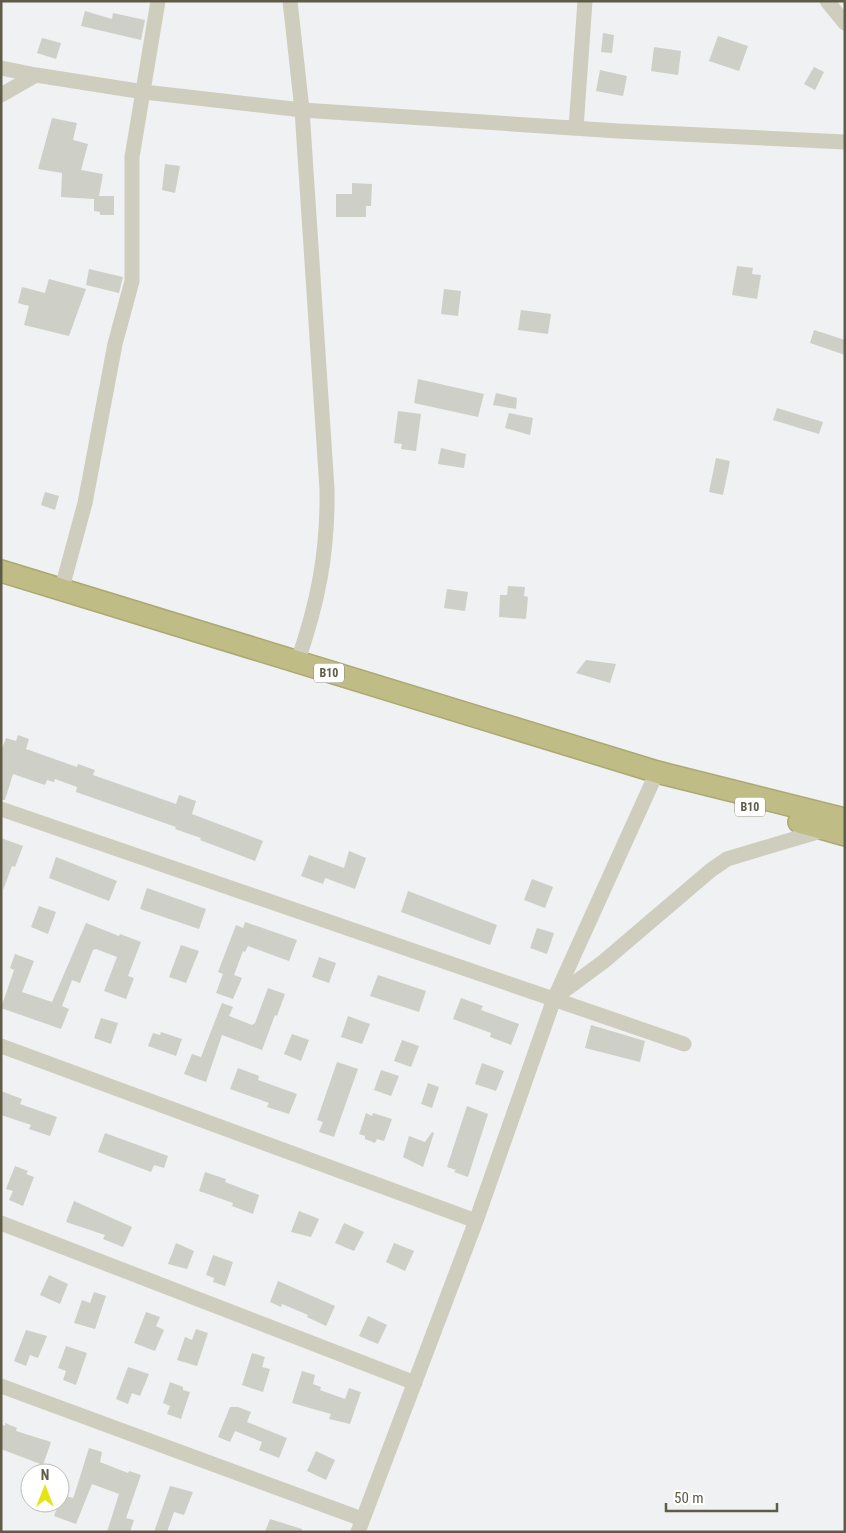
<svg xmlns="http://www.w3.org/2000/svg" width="846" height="1533" viewBox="0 0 846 1533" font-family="'Roboto Condensed',sans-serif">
<rect width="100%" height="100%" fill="#f0f1f2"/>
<!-- building -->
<path fill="#cecfc6" d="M85,11L112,19L113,13L145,20L141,40L81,26Z
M603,33L614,35L612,53L601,52Z
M718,36L748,46L739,71L709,61Z
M42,38L61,43L56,59L37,53Z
M654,47L681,51L678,75L651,71Z
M814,67L824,72L815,90L804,84Z
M600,70L627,76L623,96L596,91Z
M52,118L77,123L73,140L88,144L81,170L103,174L99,196H114V215H100V212L94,211V199L61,197L62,173L38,169Z
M165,164L180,166L175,193L162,190Z
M352,183L372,184L371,206H366V217H336V194H352Z
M737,266L753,268L752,274L761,275L757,299L732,295Z
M89,269L123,277L119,293L86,285Z
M49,279L86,289L69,336L24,325L29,306L18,303L22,287L45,293Z
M444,289L461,291L458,316L441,314Z
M521,310L551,314L548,334L518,330Z
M814,330L845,340V355L810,343Z
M418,379L484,394L478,417L414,403Z
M496,393L517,398L516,409L493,405Z
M777,408L823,422L819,434L773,420Z
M398,411L421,414L416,451L401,449L402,444L394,443Z
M509,413L533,418L530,435L505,428Z
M441,448L466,454L464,468L438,464Z
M716,458L730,461L723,495L709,492Z
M45,492L59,496L55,510L41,505Z
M508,586L525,587L524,596L528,597L526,619L499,617L500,595H507Z
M447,589L468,592L465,611L444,608Z
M586,660L616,664L610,683L576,673Z
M18,735L29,739L26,749L77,767L78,764L95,770L93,775L176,804L179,795L196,801L192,814L263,841L255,861L200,840L201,838L175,829L176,827L76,792L77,787L55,779L54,782L47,780L45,785L13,774L5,800H1V751L6,738L16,741Z
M1,838L23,846L15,867L12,866L3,890Z
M349,851L366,858L355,889L325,878L323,884L301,876L309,855L344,868Z
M56,857L117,881L109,901L49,878Z
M532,879L553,887L545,908L524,900Z
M147,888L206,909L199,929L140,909Z
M408,891L497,925L490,945L401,912Z
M39,906L56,912L48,934L31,927Z
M245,922L297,940L289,961L248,946L245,952L243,951L234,975L242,978L233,999L216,993L223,974L218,972L236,925L243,928Z
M86,923L119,936L120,934L141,942L128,976L134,978L126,999L104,991L117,957L96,949L93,950L80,983L72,980L62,1006L69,1009L61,1029L1,1008L14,970L10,968L15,954L34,961L22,992L52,1002Z
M537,928L554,933L547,954L530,948Z
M181,945L199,951L186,983L169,977Z
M319,957L336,963L329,983L312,977Z
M378,975L426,991L419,1012L370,996Z
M268,988L285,994L277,1016L275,1015L262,1050L222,1035L206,1082L184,1074L192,1054L201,1057L222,1003L233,1007L229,1016L252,1025L255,1023Z
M461,998L483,1006L481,1010L519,1024L511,1045L490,1037L491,1033L453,1019Z
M348,1016L370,1024L362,1044L341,1037Z
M101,1018L118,1023L111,1044L94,1038Z
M591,1025L645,1041L640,1062L585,1048Z
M161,1032L182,1039L176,1056L148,1046L153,1033L160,1035Z
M292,1034L309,1040L301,1061L284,1054Z
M402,1040L419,1046L411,1067L394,1061Z
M337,1062L358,1069L334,1137L319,1132L323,1122L317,1120Z
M482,1063L504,1071L496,1091L475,1084Z
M238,1068L259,1076L258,1080L297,1094L289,1114L267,1107L269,1103L230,1089Z
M381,1070L399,1076L391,1096L374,1090Z
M428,1083L439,1087L432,1108L421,1104Z
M1,1091L22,1099L20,1104L57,1117L50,1136L29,1129L31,1125L1,1115Z
M467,1106L488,1114L468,1177L454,1172L456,1170L447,1167Z
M366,1113L372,1116L373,1113L392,1119L384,1141L377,1139L375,1143L365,1139V1136L359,1134Z
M432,1132L434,1133L423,1167L403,1157L409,1136L425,1142Z
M105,1133L168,1156L164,1168L154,1165L151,1172L98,1152Z
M15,1166L28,1171L26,1174L34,1177L23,1206L9,1200L13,1191L6,1189Z
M205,1172L226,1179L225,1182L259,1195L253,1214L232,1206L233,1203L199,1191Z
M74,1201L132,1227L123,1247L103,1239L105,1235L66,1222Z
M299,1211L319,1219L311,1237L291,1232Z
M344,1223L364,1232L354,1251L335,1243Z
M176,1243L194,1251L187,1269L168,1264Z
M394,1243L414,1251L405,1271L386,1262Z
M213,1255L233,1262L225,1286L213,1282L214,1278L206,1275Z
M49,1275L68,1284L60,1304L40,1295Z
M278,1281L335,1306L326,1326L307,1317L308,1315L282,1304L281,1307L270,1302Z
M94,1292L106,1296L95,1329L74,1323L82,1300L90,1303Z
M146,1312L160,1317L156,1326L164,1330L155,1351L134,1343Z
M368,1316L387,1325L378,1344L359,1336Z
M196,1329L208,1333L197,1366L177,1360L185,1337L192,1340Z
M26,1330L47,1336L38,1358L30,1355L26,1366L14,1361Z
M66,1346L87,1353L76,1385L63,1380L66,1371L58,1368Z
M252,1353L265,1357L262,1367L270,1369L263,1392L242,1385Z
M128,1367L149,1374L140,1396L132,1393L128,1404L116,1399Z
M302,1371L315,1375L313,1384L321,1387L320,1390L345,1399L349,1388L361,1392L350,1424L329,1419L331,1414L292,1403Z
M170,1382L183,1387V1390L190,1392L181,1419L167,1414L170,1406L163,1403Z
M230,1407H238L251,1412L247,1422L287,1438L279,1458L259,1450L262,1442L235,1431L230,1442L218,1437Z
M5,1423L17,1428L16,1431L51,1442L43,1465L1,1449V1424L5,1426Z
M89,1448L102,1452L100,1462L128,1473L129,1471L141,1475L126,1518L134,1520L130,1532H107L119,1494L92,1484L76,1524L54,1516L62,1495L73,1498L74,1496Z
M316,1451L335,1460L326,1480L307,1471Z
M170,1486L193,1492L184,1515L174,1512L167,1532H154Z
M270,1519L302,1529V1532H265Z"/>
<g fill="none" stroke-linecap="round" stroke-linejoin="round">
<defs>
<path id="highway" d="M1,571L657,772L845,819
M799,822L845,835"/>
</defs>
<!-- highway casing -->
<use href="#highway" stroke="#aba871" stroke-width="24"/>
<!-- minor -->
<path stroke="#cfcdbd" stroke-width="15" d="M290,1L302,110L327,489C328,553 318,603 297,663
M827,1L845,23
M1,68L36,75
M1,95L36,75L144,92L302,110L618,131L845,142
M576,128L585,1
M62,588L85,503L115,344L132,281V157L158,1
M1,809L684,1044
M557,996L603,962L711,870L727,859L824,830
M1,1046L476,1221
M1,1223L415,1383
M1,1386L362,1519
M358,1532L476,1221L554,999L657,772"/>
<!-- highway -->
<use href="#highway" stroke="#bfbc86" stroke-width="21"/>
</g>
<g text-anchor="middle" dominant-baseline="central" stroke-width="4" stroke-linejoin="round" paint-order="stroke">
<!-- shield labels -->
<g fill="#fff" stroke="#8e8c7e" stroke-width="1">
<rect x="314" y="663.5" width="30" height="19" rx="4"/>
<rect x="735" y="797.5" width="30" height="19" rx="4"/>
</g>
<g font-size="12" font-weight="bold" fill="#5e5b47">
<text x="329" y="673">B10</text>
<text x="750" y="807">B10</text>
</g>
</g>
<!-- border -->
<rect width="846" height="1533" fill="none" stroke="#5e5b47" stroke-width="5"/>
<!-- north arrow -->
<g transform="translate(45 1488)"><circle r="24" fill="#ffffff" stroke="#bfbdb5"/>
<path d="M0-4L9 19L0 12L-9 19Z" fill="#e7e415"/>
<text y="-8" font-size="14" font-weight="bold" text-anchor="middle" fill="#5e5b47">N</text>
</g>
<!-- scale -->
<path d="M666 1503v8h111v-8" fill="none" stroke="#5e5b47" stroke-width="2.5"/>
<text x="674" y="1503" font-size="15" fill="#5e5b47" stroke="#ffffff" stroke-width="4" paint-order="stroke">50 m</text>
</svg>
